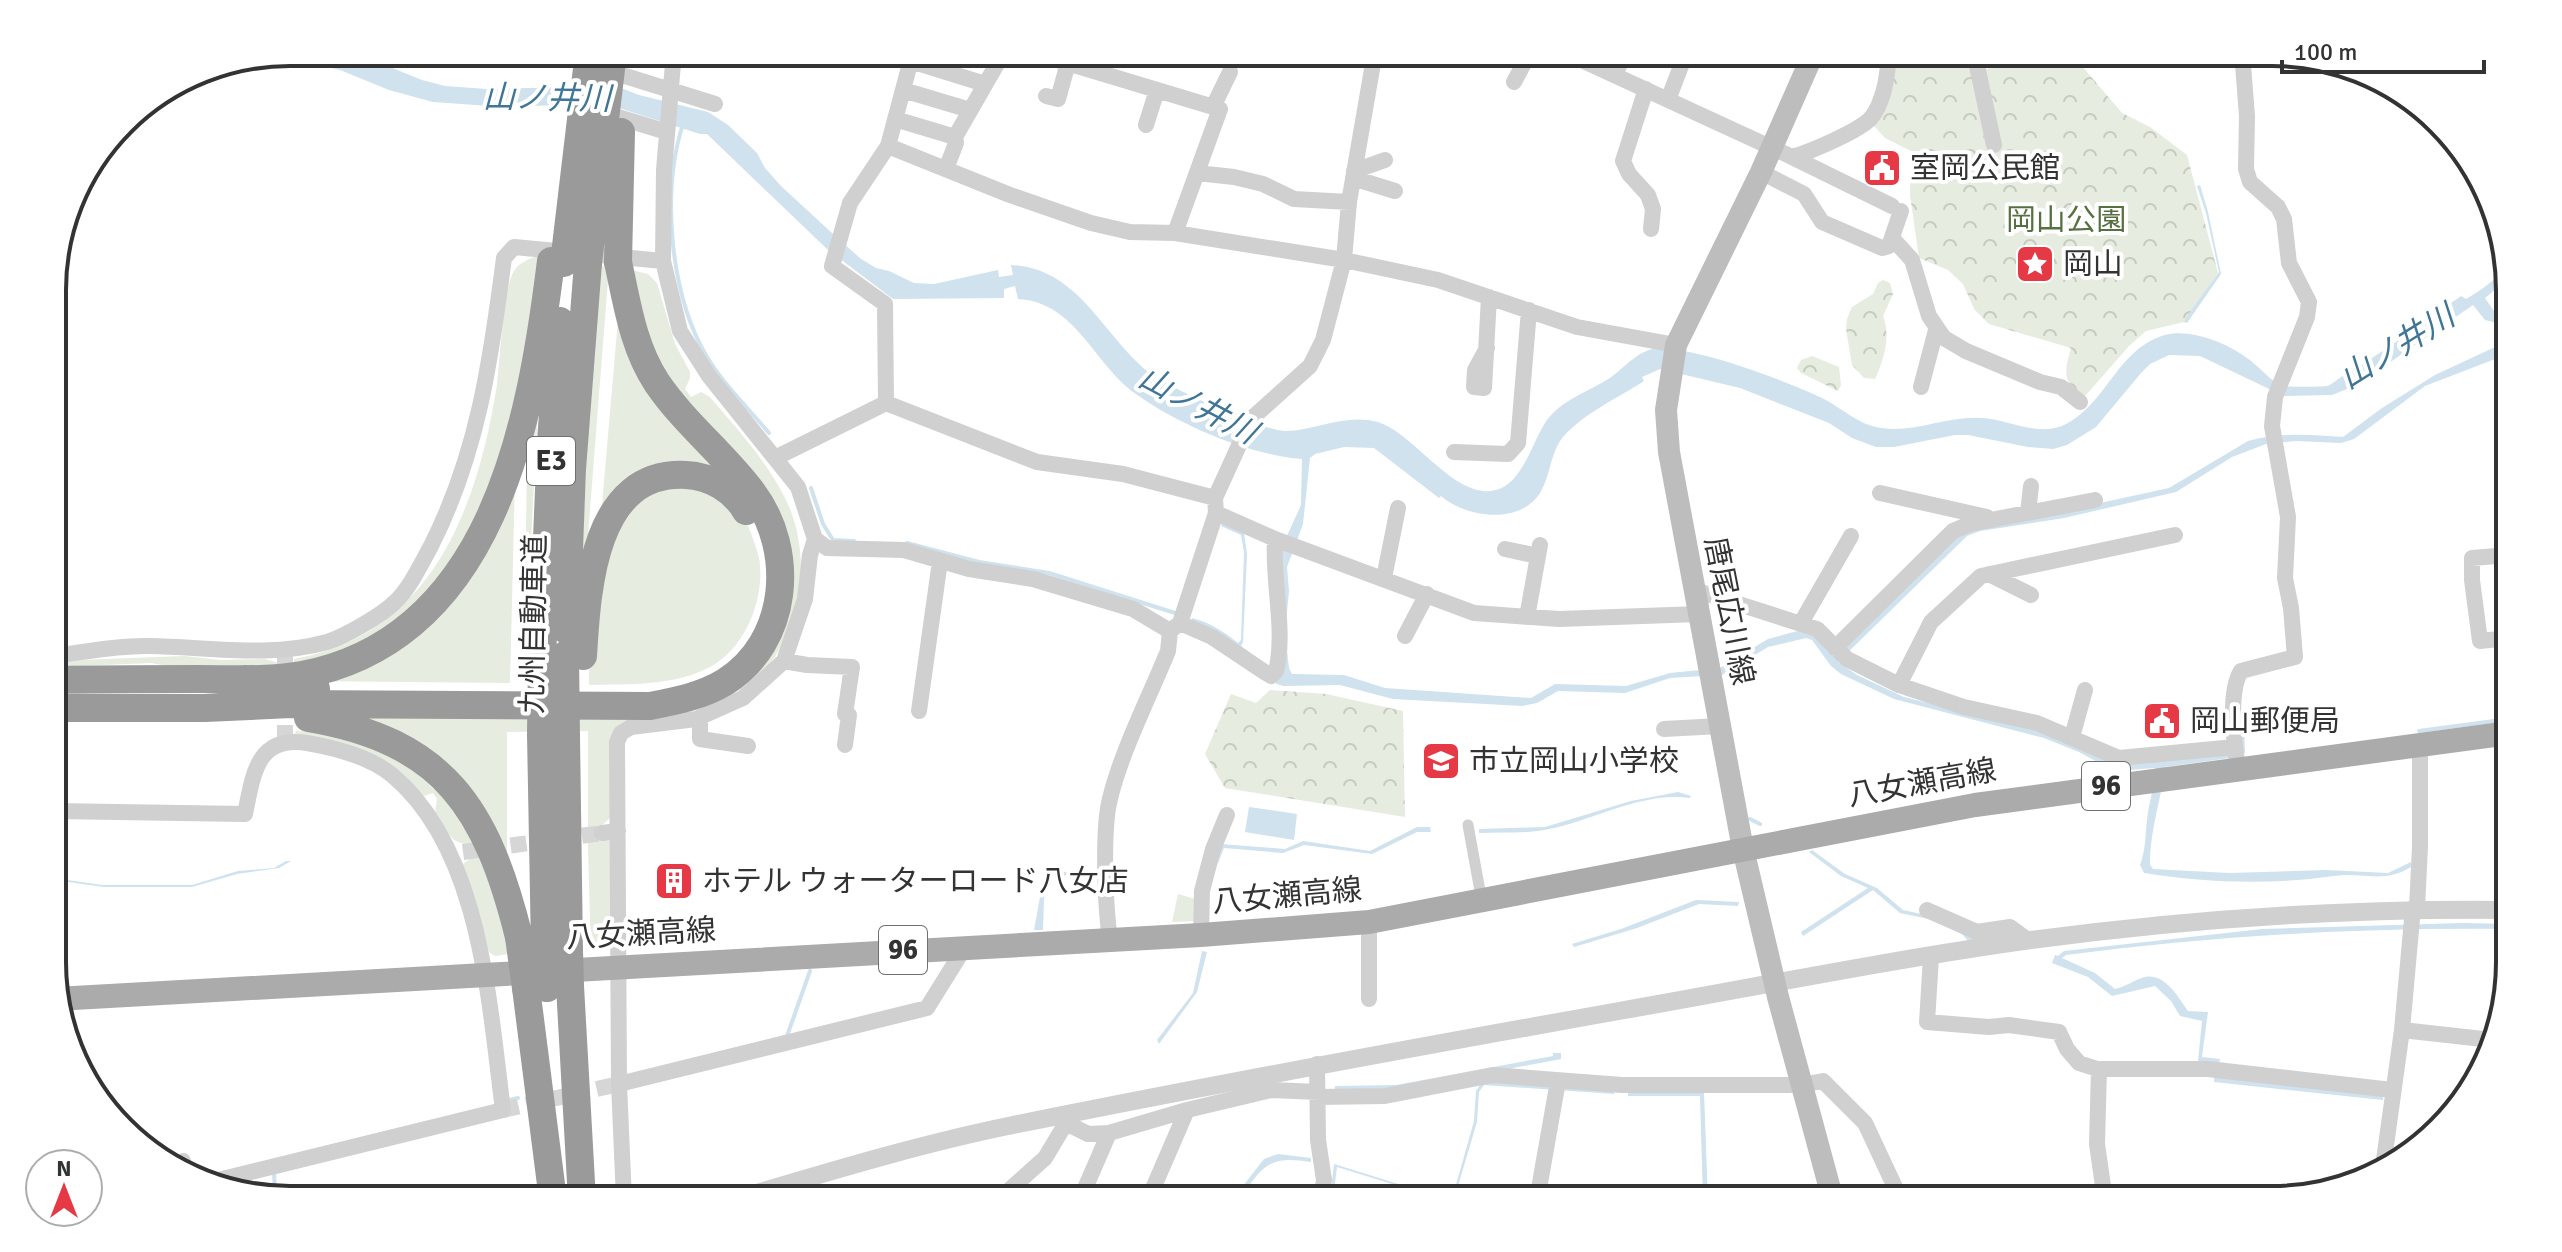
<svg xmlns="http://www.w3.org/2000/svg" width="2562" height="1252" viewBox="0 0 2562 1252" font-family="Signika,'Noto Sans JP',sans-serif">
<defs>
<pattern id="forest-crowns" width="20" height="18" patternUnits="userSpaceOnUse" patternTransform="scale(2)"><rect width="20" height="18" fill="#e6ecdf"/><path d="M2 6a3 3 0 1 1 6 0M12 15a3 3 0 1 1 6 0" fill="none" stroke="#c6cbc0"/></pattern>
</defs>
<rect width="100%" height="100%" fill="#fff"/>
<!-- green -->
<path fill="#e6ecdf" d="M534,257L540,258L509,447L440,586L366,643L294,667V659C432,634 477,509 497,385C500,361 503,288 514,271C519,263 527,260 534,257Z
M600,266L609,267L586,561L582,562L589,397Z
M631,270L648,274L657,283L675,344L690,372V378L685,389L691,397L701,392L710,397C737,429 767,461 786,500C817,564 800,659 733,694C700,712 665,716 628,721L611,817L600,827V838L610,841L615,940L608,948L591,952L588,851V731L507,732V871L488,829L341,712L717,696L790,569L709,435L646,346Z
M618,320L721,470L686,464L601,516Z
M538,409L528,598L527,669H524L527,461L529,431Z
M515,478L510,683L305,681L428,620Z
M688,483C701,490 727,499 738,509C744,515 749,528 752,536C755,546 760,556 760,566C763,603 744,649 710,667C674,686 629,684 589,685V643L603,551L646,492Z
M184,656L220,660L265,659L279,663L280,669L197,671L151,663L53,667V661Z
M296,731L347,735L403,761L450,804L474,840L507,933L508,954L495,956L489,952L463,864L471,858L465,844C449,841 443,827 435,814L437,799L433,793L424,796L396,773L300,737L295,734Z
M1178,894L1198,900L1197,921L1172,922Z"/>
<!-- forest -->
<path fill="url(#forest-crowns)" d="M1882,52H1982L1986,69L2049,52H2070L2122,113L2150,127L2187,155L2218,273L2184,322L2146,331L2129,346L2086,395L2079,396C2062,380 2065,369 2071,348L1989,324L1974,309L1963,284L1948,270L1919,258L1910,195L1911,151L1885,138L1866,117L1883,69Z
M1883,280L1890,283L1893,294L1883,316C1891,337 1884,359 1875,379L1864,378L1852,365L1846,329L1847,319L1852,307L1873,294L1878,283Z
M1812,356L1839,367L1841,385L1838,391L1801,373L1797,368L1801,360Z
M1270,690L1326,694L1403,711L1405,817L1225,788L1205,754L1231,694L1256,703Z"/>
<!-- water -->
<path fill="#cfe2ee" d="M290,52H353L422,80L445,86L487,89L616,86L639,95L708,112L728,125L757,153L765,168L781,186L833,234L861,259L876,268L889,271L914,283L934,284L998,270L999,277L1013,275L1011,265C1078,268 1102,334 1147,371C1165,386 1265,432 1286,431C1317,430 1345,413 1378,422C1411,432 1446,487 1483,491C1521,495 1530,444 1547,420C1563,399 1588,392 1610,378C1625,367 1640,348 1660,348C1701,349 1784,380 1822,398C1842,408 1860,426 1882,428C1915,433 1949,415 1983,418C2010,420 2040,438 2066,424C2107,403 2118,348 2165,335C2193,327 2238,347 2258,367C2265,373 2274,384 2285,386C2289,387 2323,387 2327,386C2331,385 2338,379 2341,377C2383,353 2422,323 2461,296L2466,299C2482,290 2495,279 2508,268V279L2485,298L2494,311L2508,314V326L2485,320L2473,305L2357,385L2332,395L2284,396L2200,356L2169,355L2150,364L2141,373L2096,427L2067,445L2053,449L2028,447L1968,435H1955L1894,447H1876L1852,438L1829,423L1740,388L1660,369L1642,377L1644,381C1618,398 1584,413 1563,437C1550,453 1551,475 1540,493C1520,525 1466,518 1441,496L1439,498L1374,448L1344,447L1315,454L1310,458L1303,524L1287,567L1289,591L1285,633L1289,668L1292,674L1344,675L1385,688L1531,698L1555,684L1626,686L1670,673L1720,668L1768,639L1801,630L1815,634L1834,657L1962,533L2169,488L2248,441C2280,432 2311,435 2343,437L2382,408L2435,375L2508,341V354L2425,386L2354,439L2341,443L2296,441L2266,444L2232,457L2176,492L2064,518L1980,531L1967,536L1838,662L1857,675L1904,697L2035,730L2118,764L2241,752V722H2244L2245,753L2230,758L2165,767C2161,801 2150,829 2150,865L2153,869L2229,873L2326,870L2388,873L2411,862V867C2384,884 2364,872 2334,876C2271,885 2207,883 2144,873L2140,865C2146,849 2145,836 2147,820C2149,802 2154,789 2155,768L2114,771L2079,752L2044,738L1894,699L1841,674L1831,666L1812,640L1806,638L1768,647L1722,675L1670,678L1625,693L1558,691L1537,703L1522,706L1393,699L1340,685L1284,686L1276,684V574L1286,538L1301,505L1302,459C1249,455 1179,425 1136,394C1094,365 1076,302 1018,299L1015,286L1004,289V298L893,299L827,249L707,134H700L619,108L595,104L504,107L433,102L389,90L340,70L277,55Z
M2200,185L2208,212L2221,274L2187,323L2184,322L2187,316L2219,272L2206,213L2197,186Z
M1222,524L1244,533L1247,554L1243,642L1241,646L1267,665L1192,624V618C1211,623 1223,631 1238,643L1241,640L1244,552L1241,535L1221,526Z
M1678,792L1691,796L1690,798C1643,791 1594,820 1549,829C1527,834 1502,832 1479,833V829L1545,827L1631,801Z
M1249,807L1297,814L1294,840L1245,832Z
M1417,827H1430L1431,832H1417L1372,854L1304,845L1283,853L1224,848L1218,863L1214,862L1221,844L1285,849L1303,841L1370,851Z
M1812,850L1845,874L1877,888L1903,910L2001,931L1969,942L1962,934L1933,920L1900,913L1873,890L1803,936L1801,932L1868,888L1841,876L1809,852Z
M286,861H291L279,868L237,874L192,887H104L54,880V878L102,885H192L238,871L274,868Z
M1093,870V874L1054,876L1050,879L1044,899L1043,930H1034L1043,881L1048,873Z
M1696,900L1739,902L1738,906L1699,904L1637,928L1574,947L1572,944L1621,929Z
M2462,923L2510,924V929C2361,927 2214,936 2066,955L2062,958L2095,973L2115,989C2125,987 2134,980 2145,977C2165,973 2178,997 2188,1011L2208,1012L2202,1057L2220,1059L2219,1064L2198,1061L2202,1021L2180,1016L2171,1001L2155,986L2112,996L2088,977L2052,963L2055,955L2058,956L2064,951L2262,929Z
M1202,951L1207,952L1197,992L1159,1044L1157,1040L1193,993Z
M1553,1053H1561V1059L1386,1092L1335,1093V1086L1396,1085L1553,1056Z
M2214,1076L2383,1096V1100L2214,1082Z
M1482,1082L1614,1090V1094L1484,1085L1479,1092L1477,1122L1455,1196L1405,1188L1337,1167L1333,1199H1330L1334,1164L1405,1186L1454,1192L1474,1121L1476,1091Z
M1628,1092L1704,1093L1708,1200H1703L1700,1096H1628Z
M1278,1154L1311,1158V1162C1270,1155 1263,1165 1241,1197L1242,1200H1232L1264,1159Z"/>
<g fill="none" stroke-linecap="round" stroke-linejoin="round">
<!-- stream -->
<path stroke="#cfe2ee" stroke-width="4" d="M683,124C661,192 670,295 707,357C724,385 748,408 769,433
M811,488L823,524L833,540L854,541
M907,543L979,562L1049,573L1175,613
M2419,731L2509,719
M1750,819L1760,824
M787,1036L810,971
M509,1100L518,1098
M274,1171L275,1196"/>
<!-- minor-tunnel -->
<path stroke="#d6d6d6" stroke-width="16" stroke-dasharray="16 8" stroke-linecap="butt" d="M285,653V744
M463,852L602,833
M503,1110L619,1084"/>
<!-- pedestrian -->
<path stroke="#d0d0d0" stroke-width="11" d="M1468,825L1480,891"/>
<!-- minor -->
<path stroke="#d0d0d0" stroke-width="16" d="M913,52L888,146L850,203L832,266L885,304L886,403L1037,462L1123,474L1215,498
M1031,52L1220,109L1175,233
M1564,52L1792,157C1810,152 1859,131 1871,118C1885,101 1888,73 1889,52
M1974,52L1994,145
M911,61L985,84
M606,70L715,104
M1615,75L1625,52
M1514,82L1530,52
M1646,89L1623,161L1629,174L1648,195L1653,209L1651,229
M903,90L970,110
M1046,96L1058,99L1068,63
M1668,100L1686,53
M1213,107L1230,72
M608,114L667,132
M895,119L955,137L1001,57
M1146,125L1157,90
M888,146L1010,195L1091,223L1130,232L1175,233L1344,260L1438,280L1577,327L1676,345
M1792,157L1892,206
M946,169L956,143L955,137
M1354,171L1385,160
M1761,172L1804,194L1822,222L1882,248L1889,246L1901,211
M1197,173L1234,177L1263,184L1294,199L1349,202
M1353,178L1395,191
M1892,238L1912,260L1929,316L1944,338L1966,351L2040,382L2061,387L2080,402
M1487,348L1475,370L1474,387L1484,388L1489,297
M1921,387L1936,330
M1454,452L1508,454L1518,443L1529,310
M775,458L886,403
M1880,493L1987,517
M1216,513L1275,539L1474,613L1559,619L1699,614
M2028,513L2031,486
M815,539L827,548L904,550L969,569L1033,579L1133,609L1170,631
M1505,549L1538,556
M2509,555L2472,558V580L2480,641L2509,638
M1989,574L2031,595
M1384,578L1398,508
M1695,590L1817,629L1847,659L1899,685L1964,707L2037,723L2119,758L2235,747
M1527,617L1540,545
M1180,623L1212,637L1266,673L1271,676L1276,671C1286,632 1272,580 1275,539
M1801,623L1851,536
M1405,636L1427,594
M1835,648L1953,531L1970,524L2095,500
M53,656C85,652 119,645 150,646C208,647 270,658 327,642C344,637 382,615 395,602C410,588 421,564 431,546C478,453 491,359 504,258L514,247L663,261
M784,661L807,665L852,667L845,714L849,715L845,745
M1899,685L1931,622L1981,576L2175,535
M919,711L940,561
M700,717V739L748,746
M1664,729L1720,726
M2072,737L2085,690
M2238,768C2234,743 2228,692 2241,671L2295,657L2291,608L2285,578L2288,517L2272,426L2275,397L2307,317L2309,302L2289,263L2284,219L2278,207L2250,182L2246,169L2247,116L2242,52
M54,811L245,814C253,776 256,735 307,743C336,748 370,757 392,775C481,849 489,1003 503,1110L210,1182
M602,833L618,831
M2417,908L2420,847V745
M1927,910L1977,932L2010,927L2029,941
M1369,922V999
M1201,935L1202,891L1213,849L1227,815
M1110,939C1105,906 1103,841 1108,808C1117,760 1149,698 1168,651L1170,631L1180,623L1216,513L1215,498L1251,419L1310,366L1323,340L1344,260L1349,202L1375,52
M1931,957L1927,1022L1989,1027L2009,1025L2059,1032L2067,1049L2079,1063L2097,1069H2208L2392,1090
M2402,1030L2492,1040
M1317,1064L1318,1140L1324,1180L1321,1200
M2099,1069L2097,1144L2105,1200
M619,1084L927,1008L965,947
M1318,1097L1385,1096L1493,1075L1622,1085H1801L1823,1081L1865,1123L1901,1200
M1066,1123L1088,1134L1109,1133L1187,1110L1271,1090L1318,1092
M183,1161L186,1176
M2383,1167L2402,1030L2413,908
M624,1200L619,1084L617,742L621,733L631,727L696,719L743,698L784,661L805,599L810,555L815,539L798,487L709,376L680,331L663,261L664,170L674,52
M998,1200L1045,1158L1066,1123L1063,1116
M1080,1200L1109,1133
M1148,1200L1187,1110
M1537,1200L1558,1081"/>
<!-- tertiary -->
<path stroke="#d0d0d0" stroke-width="18" d="M733,1200C825,1173 919,1144 1013,1125C1215,1084 1417,1047 1619,1011C1756,987 1893,959 2031,940C2189,919 2350,908 2510,910"/>
<!-- secondary -->
<path stroke="#bdbdbd" stroke-width="22" d="M1814,52L1761,172L1676,345L1666,410L1669,452L1743,849L1778,997L1833,1200"/>
<!-- primary -->
<path stroke="#ababab" stroke-width="24" d="M56,999L1201,935L1369,922L1975,805L2509,733"/>
<!-- motorway -->
<path stroke="#9a9a9a" stroke-width="28" d="M566,630L572,469L588,263
M583,656C587,590 593,470 686,475C710,476 734,490 746,511
M542,660L551,441L560,321
M245,679L294,688L316,689
M53,680C102,679 150,679 199,679C232,679 268,681 302,675C493,639 531,423 551,261
M53,708H205L291,704L650,706C676,701 702,696 725,682C789,642 796,551 753,493C724,454 685,424 657,383C633,347 627,303 618,262
M308,718C445,741 487,809 519,937
M541,734L545,948
M566,737L569,951
M570,986L582,1200
M526,988L553,1200"/>
<!-- motorway-bridge -->
<path stroke="#9a9a9a" stroke-width="28" d="M618,262L621,132
M564,263L589,52
M588,263L613,52
M565,655L566,737
M541,734L542,660
M519,937L526,988
M545,948L547,988
M569,951L570,986"/>
</g>
<!-- icons -->
<defs>
<symbol id="civic-square" viewBox="-11 -11 22 22"><rect x="-9" y="-9" width="18" height="18" rx="4" fill="#e63946" stroke="#fff"/><path d="M-.6-6.5H3V-4.5H.6V-3L4-1V1h2V6H-6V1h2V-1L-.6-3ZM-1.2 2.5V6h2.4V2.5Z" fill="#fff"/></symbol>
<symbol id="sight-square" viewBox="-11 -11 22 22"><rect x="-9" y="-9" width="18" height="18" rx="4" fill="#e63946" stroke="#fff"/><path d="M0-6L1.8-2.2L6-1.7L2.9 1.2L3.7 5.4L0 3.3L-3.7 5.4L-2.9 1.2L-6-1.7L-1.8-2.2Z" fill="#fff"/></symbol>
<symbol id="school-square" viewBox="-11 -11 22 22"><rect x="-9" y="-9" width="18" height="18" rx="4" fill="#e63946" stroke="#fff"/><path d="M0-5L7-2L0 1L-7-2ZM-4 1L0 2.5L4 1V4Q0 6-4 4Z" fill="#fff"/></symbol>
<symbol id="building-square" viewBox="-11 -11 22 22"><rect x="-9" y="-9" width="18" height="18" rx="4" fill="#e63946" stroke="#fff"/><path d="M-4-6H4V6H1V3H-1V6H-4ZM-2.5-4.3h1.7v1.8h-1.7ZM.8-4.3h1.7v1.8H.8ZM-2.5-1h1.7V.8h-1.7ZM.8-1h1.7V.8H.8Z" fill="#fff"/></symbol>
</defs>
<g fill-rule="evenodd">
<use href="#civic-square" x="1860" y="146" width="44" height="44"/>
<use href="#sight-square" x="2013" y="242" width="44" height="44"/>
<use href="#civic-square" x="2140" y="699" width="44" height="44"/>
<use href="#school-square" x="1419" y="739" width="44" height="44"/>
<use href="#building-square" x="652" y="859" width="44" height="44"/>
</g>
<g text-anchor="middle" dominant-baseline="central" stroke-width="8" stroke-linejoin="round" paint-order="stroke">
<!-- shield labels -->
<g fill="#fff" stroke="#707070" stroke-width="2">
<rect x="527" y="437" width="48" height="48" rx="6"/>
<rect x="2082" y="762" width="48" height="48" rx="6"/>
<rect x="879" y="926" width="48" height="48" rx="6"/>
</g>
<g font-size="28" font-weight="bold" fill="#333">
<text x="551" y="461">E3</text>
<text x="2106" y="786">96</text>
<text x="903" y="950">96</text>
</g>
<!-- poi labels -->
<g font-size="30" fill="#333" stroke="#fff" text-anchor="start">
<text x="1910" y="168">室岡公民館</text>
<text x="2063" y="264">岡山</text>
<text x="2190" y="721">岡山郵便局</text>
<text x="1469" y="761">市立岡山小学校</text>
<text x="702" y="881">ホテル ウォーターロード八女店</text>
</g>
<!-- park labels -->
<g font-size="30" fill="#56703f" stroke="#fff">
<text x="2066" y="220">岡山公園</text>
</g>
<!-- street labels -->
<g font-size="30" fill="#333" stroke="#fff">
<text transform="translate(1729 611) rotate(79)">唐尾広川線</text>
<text transform="translate(534 624) rotate(-89)">九州自動車道</text>
<text transform="translate(1922 783) rotate(-10)">八女瀬高線</text>
<text transform="translate(1287 896) rotate(-5)">八女瀬高線</text>
<text transform="translate(641 934) rotate(-3)">八女瀬高線</text>
</g>
<!-- water labels -->
<g font-size="32" font-style="italic" fill="#3f7597" stroke="#fff">
<text transform="translate(547 98) rotate(1)">山ノ井川</text>
<text transform="translate(2397 347) rotate(-32)">山ノ井川</text>
<text transform="translate(1198 405) rotate(28)">山ノ井川</text>
</g>
</g>
<!-- crop -->
<path d="M0 0H2562V1252H0ZM290 66H2272A224 224 0 0 1 2496 290V962A224 224 0 0 1 2272 1186H290A224 224 0 0 1 66 962V290A224 224 0 0 1 290 66Z" fill="#fff" fill-rule="evenodd"/>
<path fill="none" stroke="#333" stroke-width="4" d="M290 66H2272A224 224 0 0 1 2496 290V962A224 224 0 0 1 2272 1186H290A224 224 0 0 1 66 962V290A224 224 0 0 1 290 66Z"/>
<!-- north arrow -->
<g transform="translate(64 1188)"><circle r="38" fill="#ffffff" stroke="#adadad" stroke-width="2"/>
<path d="M0-6L14 30L0 20L-14 30Z" fill="#e63946"/>
<text y="-12" font-size="22" font-weight="bold" text-anchor="middle" fill="#333333">N</text>
</g>
<!-- scale -->
<path d="M2282 60v12h202v-12" fill="none" stroke="#333333" stroke-width="4"/>
<text x="2294" y="60" font-size="24" fill="#333333" stroke="#ffffff" stroke-width="6" paint-order="stroke">100 m</text>
</svg>
